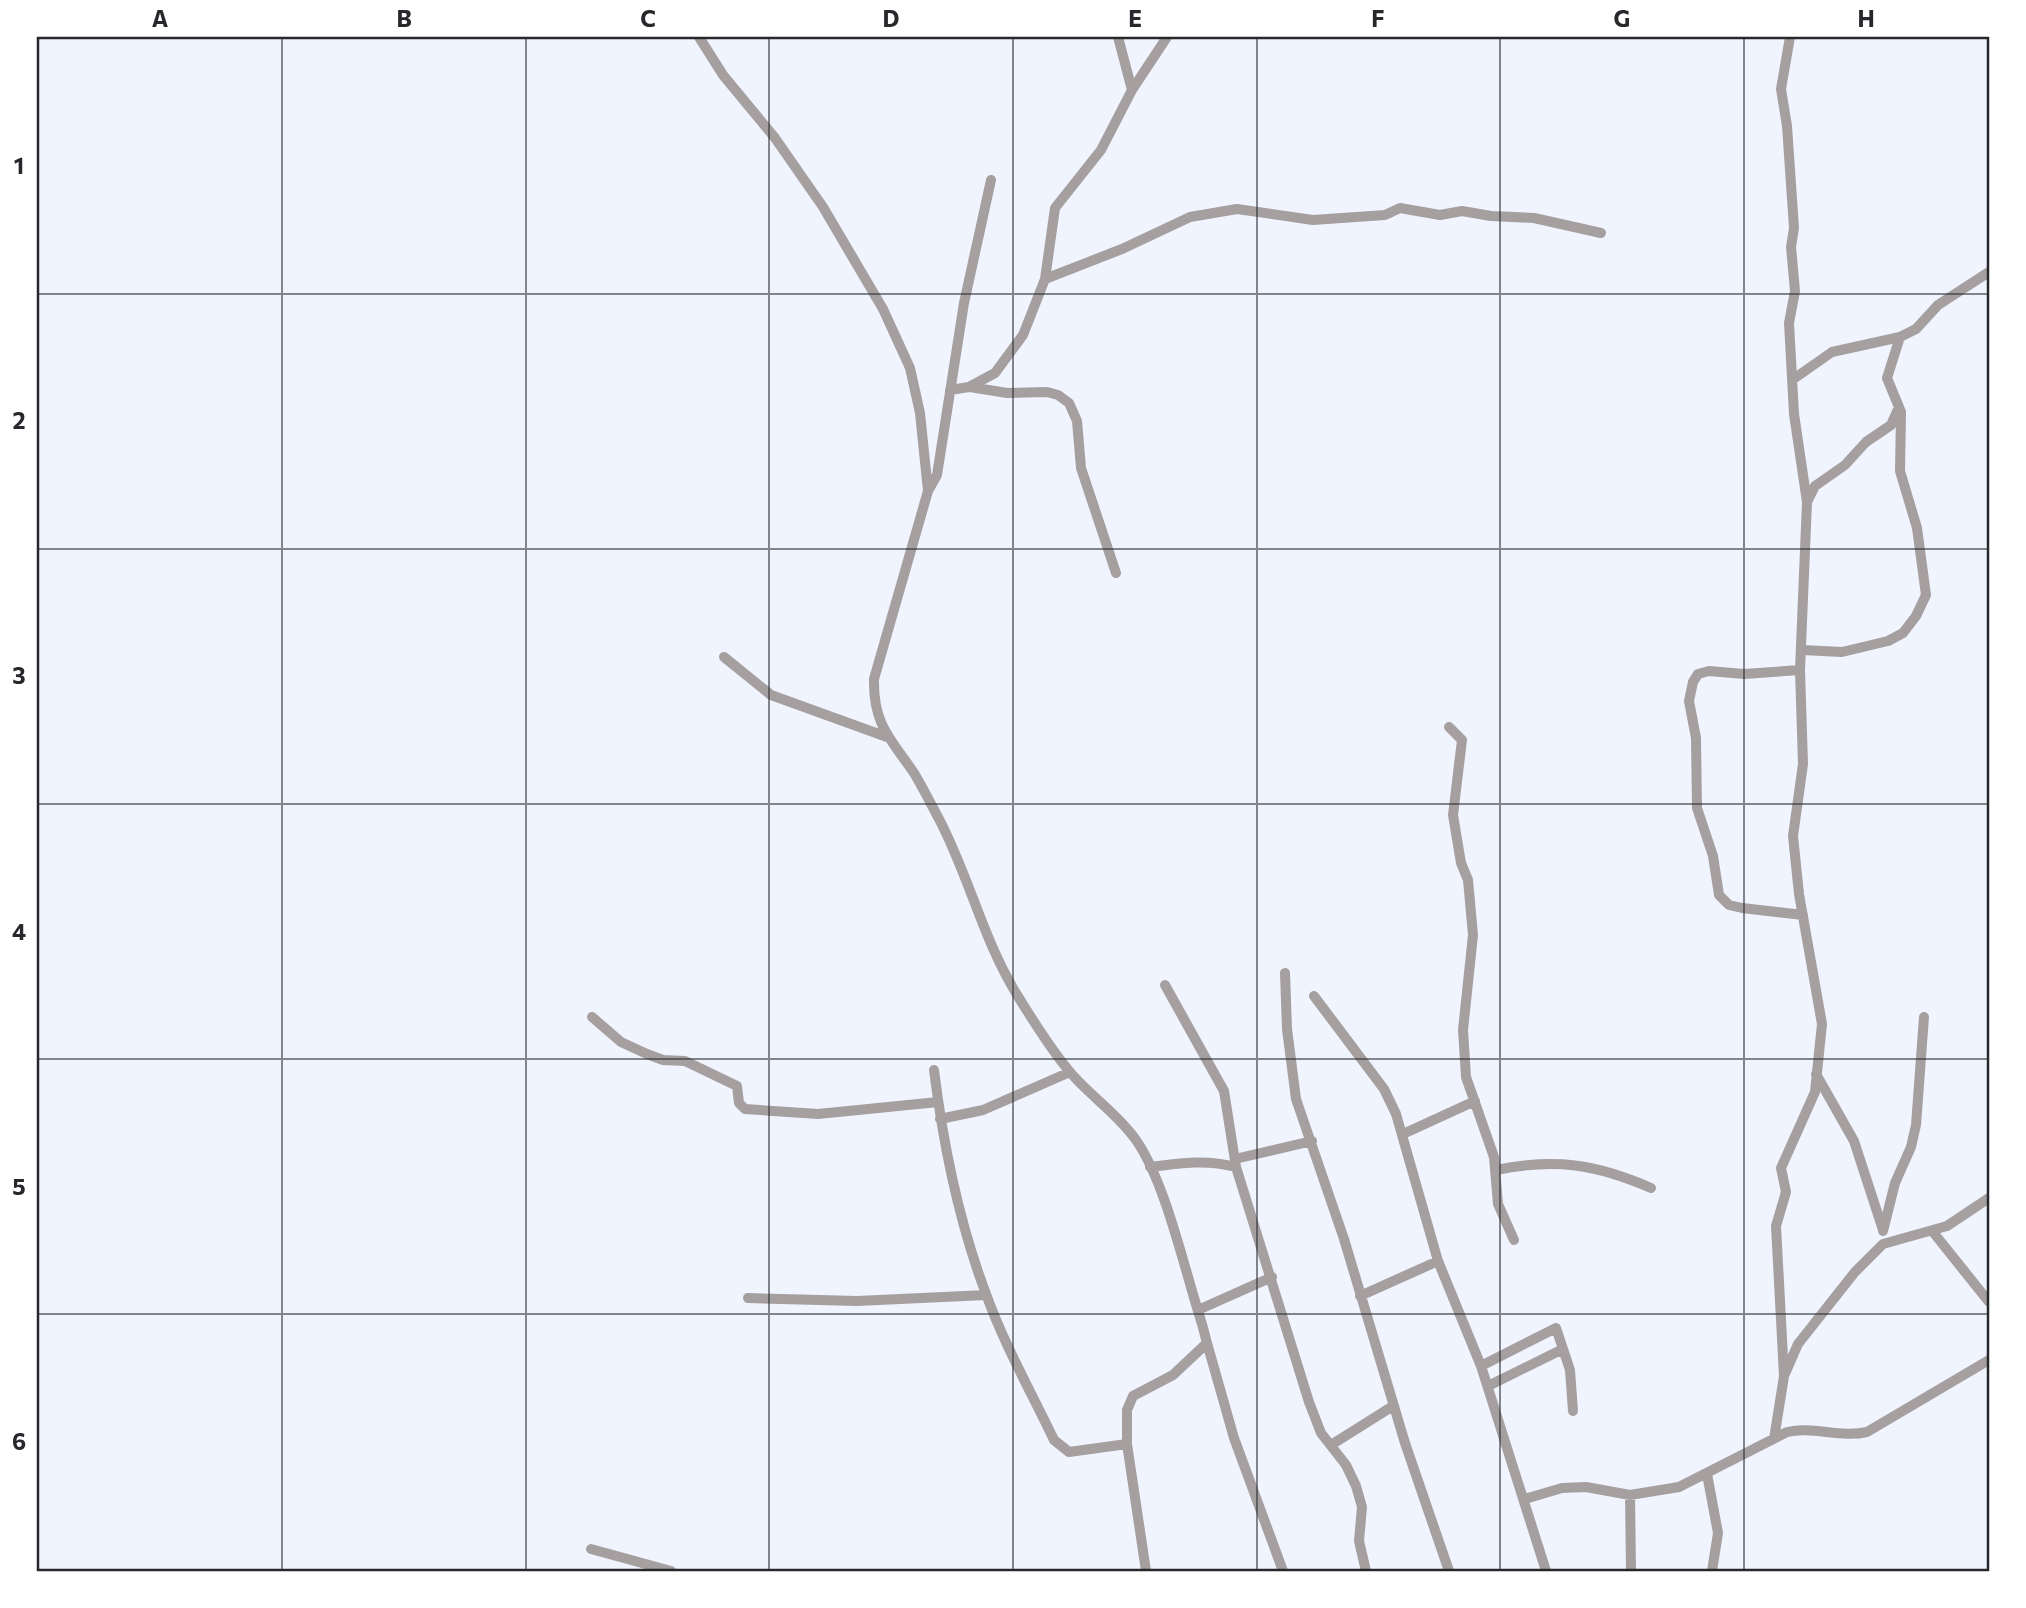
<svg xmlns="http://www.w3.org/2000/svg" width="2026" height="1608" viewBox="0 0 2026 1608" font-family="Commissioner,sans-serif">
<rect width="100%" height="100%" fill="#eff4fe"/>
<g fill="none" stroke-linecap="round" stroke-linejoin="round">
<!-- minor -->
<path stroke="#a59fa0" stroke-width="10" d="M699,37L723,75L775,138L823,207L883,309L910,368L920,413L928,491
M1118,37L1132,90
M991,180L964,303L937,475L928,491L874,679C873,724 890,738 914,773C923,788 931,804 939,819C970,878 983,941 1019,998C1034,1022 1051,1050 1070,1072C1090,1096 1118,1114 1136,1140C1166,1183 1185,1272 1202,1324L1207,1343L1173,1375L1133,1396L1127,1410V1444L1146,1571
M1045,279L1122,249L1190,217L1237,209L1313,220L1385,215L1400,208L1440,215L1462,211L1491,216L1534,218L1601,233
M1792,380L1832,352L1900,337
M970,387L1007,393L1047,392L1058,395L1069,403L1077,421L1081,468L1116,573
M950,390L969,387L995,373L1023,335L1045,279L1055,208L1101,150L1132,90L1167,37
M1807,502L1815,486L1845,465L1866,442L1891,425L1899,407
M1802,650L1842,652L1888,641L1903,633L1916,616L1926,595L1917,528L1900,471L1901,412L1887,378L1900,337L1916,329L1938,305L1989,272
M724,657L771,695L887,737
M1800,670L1744,674L1709,671L1698,674L1693,682L1689,701L1696,738L1697,808L1713,856L1719,895L1729,905L1742,908L1803,915
M1449,727L1462,740L1453,815L1461,863L1468,880L1473,935L1463,1030L1466,1077L1494,1157L1498,1204L1514,1240
M1285,973L1287,1029L1296,1099L1344,1239L1405,1443L1449,1571
M1165,985L1224,1091L1236,1167L1309,1402L1321,1433L1346,1465L1356,1486L1362,1507L1359,1541L1366,1571
M1314,996L1384,1089L1396,1114L1438,1261L1481,1366L1546,1571
M592,1017L621,1042L647,1054L663,1060L685,1061L737,1086L739,1103L745,1109L818,1114L938,1102
M934,1070C943,1143 960,1225 986,1294C1004,1344 1031,1392 1054,1440L1069,1452L1127,1444
M1816,1074L1854,1141L1883,1230
M940,1119L983,1110L1070,1072
M1403,1134L1475,1101
M1235,1159L1312,1141
M1150,1167C1180,1163 1206,1159 1236,1167
M1496,1170C1555,1158 1596,1164 1651,1188
M1883,1231L1895,1183L1911,1147L1916,1125L1924,1017
M1933,1232L1989,1302
M1360,1296L1438,1261
M748,1298L857,1301L986,1295
M1198,1310L1272,1277
M1207,1343L1234,1438L1283,1571
M1481,1366L1556,1328L1570,1370L1573,1411
M1784,1376L1776,1226L1786,1192L1781,1168L1815,1092L1822,1024L1799,894L1793,836L1803,764L1800,670L1807,502L1794,414L1789,323L1795,291L1791,247L1794,228L1787,126L1781,89L1790,37
M1488,1386L1563,1349
M1774,1439L1784,1376L1798,1344L1855,1272L1883,1244L1947,1226L1989,1198
M1331,1445L1393,1406
M1707,1474L1718,1533L1712,1571
M1630,1495L1631,1571
M1525,1499L1562,1488L1586,1487L1630,1495L1679,1487L1787,1432C1813,1426 1840,1438 1867,1432L1989,1360
M591,1549L671,1571"/>
</g>
<!-- grid -->
<path fill="none" stroke="#26282b" stroke-width="2" stroke-opacity="0.55" d="M282,37V1571M526,37V1571M769,37V1571M1013,37V1571M1257,37V1571M1500,37V1571M1744,37V1571M37,294H1989M37,549H1989M37,804H1989M37,1059H1989M37,1314H1989"/>
<!-- border -->
<rect width="2026" height="1608" fill="none" stroke="#ffffff" stroke-width="77"/>
<rect x="38" y="38" width="1950" height="1532" fill="none" stroke="#26282b" stroke-width="2.5"/>
<g font-size="23" text-anchor="middle" font-weight="bold" fill="#26282b">
<text x="160" y="27">A</text>
<text x="404" y="27">B</text>
<text x="648" y="27">C</text>
<text x="891" y="27">D</text>
<text x="1135" y="27">E</text>
<text x="1378" y="27">F</text>
<text x="1622" y="27">G</text>
<text x="1866" y="27">H</text>
<text x="19" y="174">1</text>
<text x="19" y="429">2</text>
<text x="19" y="684">3</text>
<text x="19" y="940">4</text>
<text x="19" y="1195">5</text>
<text x="19" y="1450">6</text>
</g>
</svg>
